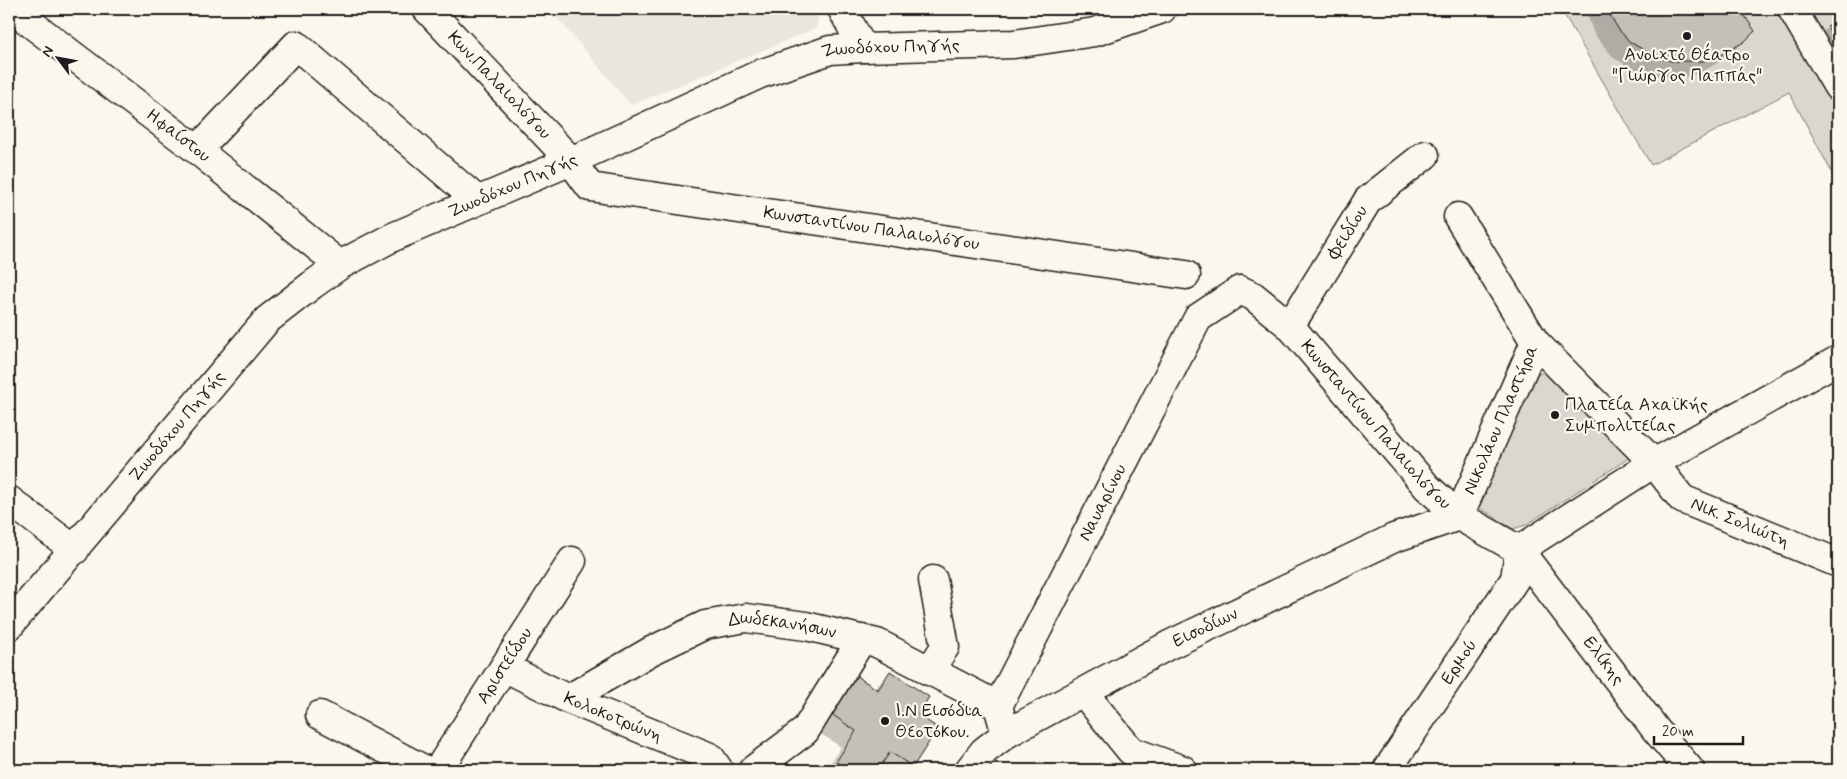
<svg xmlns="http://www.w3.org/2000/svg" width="1847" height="779" viewBox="0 0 1847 779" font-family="Mynerve,sans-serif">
<rect width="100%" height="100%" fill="#fbf7ec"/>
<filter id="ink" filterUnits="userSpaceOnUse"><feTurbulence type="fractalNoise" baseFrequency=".02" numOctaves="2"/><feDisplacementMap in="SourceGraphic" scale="10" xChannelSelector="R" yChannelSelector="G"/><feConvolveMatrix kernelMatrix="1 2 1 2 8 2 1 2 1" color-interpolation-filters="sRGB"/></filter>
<g filter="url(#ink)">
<!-- built -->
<path fill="#eae6dc" d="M550,9H820L816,28L631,105Z"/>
<!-- green -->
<path fill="#dad7ce" stroke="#7b7a75" d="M1561,9H1838V184L1789,92L1651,165Z
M1542,373H1547L1638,452L1526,525L1513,529L1475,505L1536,374Z"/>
<!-- shadow -->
<path fill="#0003" d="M1585,9H1739L1754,31L1726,58L1700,73L1685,77L1670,78L1640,73L1614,58L1594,34Z
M1838,21V68L1812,43L1828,27Z
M890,673L916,715L912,766L908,770H826L841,747L815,730L839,692L874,689Z"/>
<!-- building -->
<path fill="#c3c0b8" stroke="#1c1c1c" d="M1606,9H1740L1755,31L1744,42L1717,57L1703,61H1671L1656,57L1630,42L1619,30Z
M1838,20V44L1827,26Z
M890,671L929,697L918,715L938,728L913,767L890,752L878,770H850L836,762L856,731L830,713L855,675L878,690Z"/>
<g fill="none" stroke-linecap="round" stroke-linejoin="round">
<defs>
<g id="minor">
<path id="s1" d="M12,9L197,150L340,265"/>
<path id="s2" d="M427,9L571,161L590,187L1186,275"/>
<path d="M842,9L863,48"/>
<path d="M1792,9L1838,87"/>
<path d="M197,150L296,45L477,200"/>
<path d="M1458,217L1535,342"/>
<path id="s3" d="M1290,326L1368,200L1425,155"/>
<path d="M9,500L75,550"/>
<path id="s4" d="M1459,516L1535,342L1654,463L1682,499L1838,563"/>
<path d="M1519,550L1654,463L1838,360"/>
<path id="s5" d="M504,667L568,699L710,757L719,770"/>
<path d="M929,671L945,647L933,580"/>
<path d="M1083,692L1131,751L1183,770"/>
<path id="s6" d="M568,699L651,651L705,625L746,618L806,626L877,643L998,706"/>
<path d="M320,715L425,770"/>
<path id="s7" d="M1006,734L998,706L1198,318L1240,290L1253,296L1290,326L1427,487L1459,516L1519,550L1656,730L1690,770"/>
<path id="s8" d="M438,770L572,561"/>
<path d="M753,770L805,731L862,639"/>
<path id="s9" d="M969,770L984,751L1006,734L1169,645L1394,538L1459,516"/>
<path id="s10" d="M1387,770L1515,579L1519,550"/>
</g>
<g id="major">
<path id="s11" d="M9,626L267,320L312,285L340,265L393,237L571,161L760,74L830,50L863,48L1014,44L1095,32L1162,9"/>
</g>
</defs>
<!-- minor casing -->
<use href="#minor" stroke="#1c1c1c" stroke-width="31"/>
<!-- major casing -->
<use href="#major" stroke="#1c1c1c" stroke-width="31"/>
<!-- minor -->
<use href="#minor" stroke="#fbf7ec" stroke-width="28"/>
<!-- major -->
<use href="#major" stroke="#fbf7ec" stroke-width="28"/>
</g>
</g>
<!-- markers -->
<g fill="#1c1c1c" stroke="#fbf7ec" stroke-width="2">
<circle cx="1687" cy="36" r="5"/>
<circle cx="1555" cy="415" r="5"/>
<circle cx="885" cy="721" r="5"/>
</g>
<g text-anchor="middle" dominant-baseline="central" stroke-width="4.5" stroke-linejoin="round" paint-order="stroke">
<!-- street labels -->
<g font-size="18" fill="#1c1c1c" stroke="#fbf7ec">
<text stroke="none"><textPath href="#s11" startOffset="1088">Ζωοδόχου Πηγής</textPath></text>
<text stroke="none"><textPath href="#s2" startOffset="105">Κων.Παλαιολόγου</textPath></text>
<text stroke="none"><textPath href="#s1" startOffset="209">Ηφαίστου</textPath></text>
<text stroke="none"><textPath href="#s11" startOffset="682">Ζωοδόχου Πηγής</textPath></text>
<text stroke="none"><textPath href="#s2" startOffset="526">Κωνσταντίνου Παλαιολόγου</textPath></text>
<text stroke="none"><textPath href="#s3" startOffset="110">Φειδίου</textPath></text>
<text stroke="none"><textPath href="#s4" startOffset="105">Νικολάου Πλαστήρα</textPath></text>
<text stroke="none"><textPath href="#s7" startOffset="709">Κωνσταντίνου Παλαιολόγου</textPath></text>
<text stroke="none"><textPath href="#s11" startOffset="261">Ζωοδόχου Πηγής</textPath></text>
<text stroke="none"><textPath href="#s7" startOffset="258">Ναυαρίνου</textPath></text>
<text stroke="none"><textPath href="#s4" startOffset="468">Νικ. Σολιώτη</textPath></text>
<text stroke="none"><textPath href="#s9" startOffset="278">Εισοδίων</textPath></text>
<text stroke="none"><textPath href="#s6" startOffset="234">Δωδεκανήσων</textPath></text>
<text stroke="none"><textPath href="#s7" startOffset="1041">Ελίκης</textPath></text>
<text stroke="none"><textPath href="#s10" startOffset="130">Ερμού</textPath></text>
<text stroke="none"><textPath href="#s8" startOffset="124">Αριστείδου</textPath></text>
<text stroke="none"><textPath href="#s5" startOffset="120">Κολοκοτρώνη</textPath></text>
</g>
<!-- poi labels -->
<g font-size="18" fill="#1c1c1c" stroke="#fbf7ec" text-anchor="start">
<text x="1687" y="55" text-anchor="middle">Ανοιχτό Θέατρο<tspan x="1687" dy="21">"Γιώργος Παππάς"</tspan></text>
<text x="1565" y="405">Πλατεία Αχαϊκής<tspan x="1565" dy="21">Συμπολιτείας</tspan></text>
<text x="895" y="711">Ι.Ν Εισόδια<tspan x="895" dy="21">Θεοτόκου.</tspan></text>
</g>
</g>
<!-- margin -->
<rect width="1847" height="779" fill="none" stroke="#fbf7ec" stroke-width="30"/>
<rect x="15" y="15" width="1817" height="749" fill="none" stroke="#1c1c1c" stroke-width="2" filter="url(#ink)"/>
<!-- north arrow -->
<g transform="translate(58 58) rotate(302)" stroke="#fbf7ec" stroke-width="4" paint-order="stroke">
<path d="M0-4L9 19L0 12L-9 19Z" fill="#1c1c1c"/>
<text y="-8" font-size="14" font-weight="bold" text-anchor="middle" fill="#1c1c1c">N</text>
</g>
<!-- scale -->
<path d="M1654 736v8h89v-8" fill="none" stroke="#1c1c1c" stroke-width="2.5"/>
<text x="1662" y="736" font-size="15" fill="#1c1c1c" stroke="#fbf7ec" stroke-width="4" paint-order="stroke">20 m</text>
</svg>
